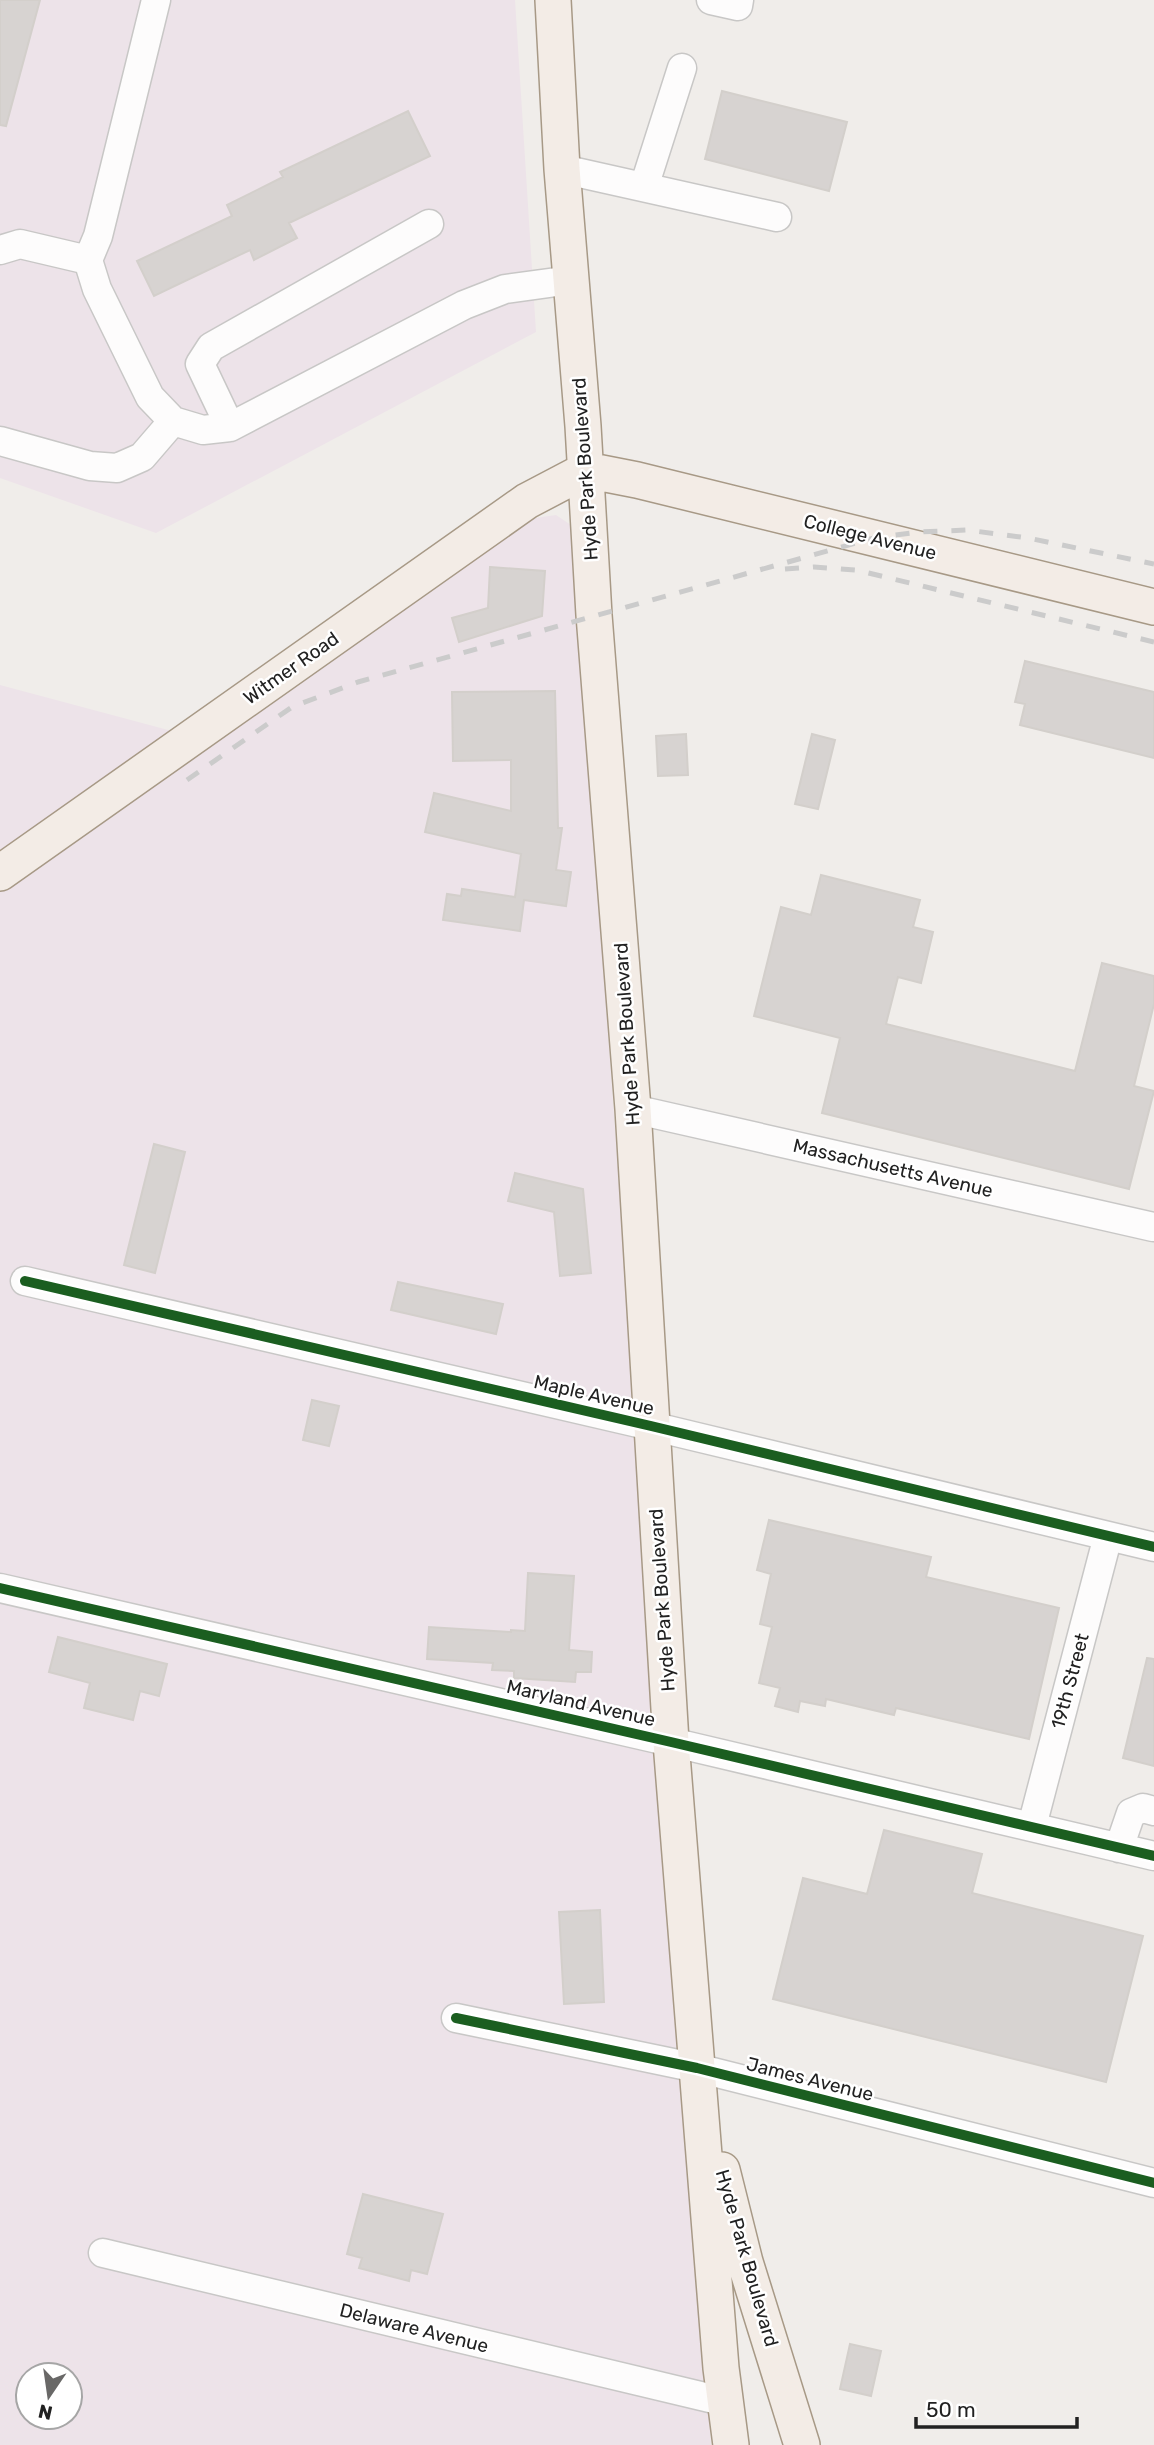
<svg xmlns="http://www.w3.org/2000/svg" width="1154" height="2445" viewBox="0 0 1154 2445" font-family="Rubik,sans-serif">
<rect width="100%" height="100%" fill="#f0edea"/>
<!-- industrial -->
<path fill="#ede3e9" fill-rule="evenodd" d="M0,0H515L536,332L156,533L0,478Z
M556,515L571,525L711,2445H0V685L213,742L535,518ZM28,2375H70V2417H28Z"/>
<!-- building -->
<path fill="#d7d3d1" stroke="#d3cfcb" stroke-width="2" d="M0,0H40L6,126L0,125Z
M722,91L847,122L829,191L705,159Z
M408,111L430,156L289,223L297,238L254,260L250,250L154,296L137,261L232,216L227,205L283,177L280,172Z
M490,567L545,571L542,616L459,642L452,618L488,608Z
M1025,661L1154,692V758L1020,725L1025,704L1015,702Z
M555,691L558,828H562L556,870L571,872L566,906L524,900L520,931L443,920L447,894L461,896L462,889L515,897L521,854L425,832L434,793L511,811V760L453,761L452,692Z
M686,734L688,775L658,776L656,736Z
M812,734L835,740L818,809L795,804Z
M821,875L920,900L913,927L933,932L921,983L898,977L886,1024L1075,1071L1102,963L1154,976V1004L1134,1086L1154,1091L1129,1189L822,1113L840,1038L754,1016L781,907L811,915Z
M154,1144L185,1152L155,1273L124,1265Z
M515,1173L583,1189L591,1273L560,1276L554,1212L508,1201Z
M398,1282L503,1304L496,1334L391,1310Z
M312,1400L339,1406L329,1446L303,1440Z
M769,1520L931,1557L926,1577L1059,1608L1029,1739L896,1708L894,1715L826,1699L825,1706L800,1701L798,1712L775,1706L780,1688L759,1683L772,1627L760,1624L771,1574L757,1570Z
M528,1573L574,1576L569,1650L592,1652L591,1672H576L575,1682L514,1678V1671L492,1670L493,1663L427,1659L429,1627L511,1632V1630L525,1631Z
M58,1637L167,1664L159,1696L140,1691L133,1720L84,1708L90,1683L49,1672Z
M1147,1658L1154,1659V1766L1123,1758Z
M884,1830L982,1854L972,1893L1143,1936L1106,2082L773,1999L803,1878L867,1894Z
M600,1910L604,2002L564,2004L559,1912Z
M363,2194L443,2214L427,2274L411,2270L409,2281L359,2268L362,2258L347,2254Z
M850,2344L881,2351L871,2396L840,2389Z"/>
<g fill="none" stroke-linecap="round" stroke-linejoin="round">
<defs>
<path id="minor" d="M156,0L98,236L88,260L97,289L150,397L173,421L203,430L230,427L464,305L505,289L571,280
M711,0L738,6L739,0
M562,169L777,217
M644,187L682,68
M0,250L20,244L88,260
M230,427L200,364L211,347L429,224
M0,441L90,466L117,468L142,457L173,421
M633,1109L1153,1227
M25,1281L651,1426L1154,1547
M0,1588L671,1742L1154,1856
M1032,1826L1108,1536
M1119,1848L1131,1813L1143,1808L1154,1811
M456,2018L697,2068L1154,2183
M103,2253L726,2402"/>
<path id="major" d="M553,0L562,169L583,426L594,615L633,1109L671,1742L721,2368L731,2445
M0,873L527,501L586,470L637,480L1154,607
M722,2170L745,2262L802,2445"/>
</defs>
<!-- minor casing -->
<use href="#minor" stroke="#c8c7c6" stroke-width="31"/>
<!-- major casing -->
<use href="#major" stroke="#a79986" stroke-width="38"/>
<!-- minor -->
<use href="#minor" stroke="#fdfcfc" stroke-width="28"/>
<!-- major -->
<use href="#major" stroke="#f3ece6" stroke-width="35"/>
<!-- rail -->
<path stroke="#cbcbcb" stroke-width="5" stroke-dasharray="14 14" stroke-linecap="butt" d="M785,569L814,567L856,570L1154,642
M187,780L292,707L358,682L874,538L918,532L967,530L1028,538L1154,564"/>
<defs>
<path id="cycleway" d="M25,1281L651,1426L1154,1547
M0,1588L671,1742L1154,1856
M456,2018L697,2068L1154,2183"/>
</defs>
<!-- cycleway casing -->
<use href="#cycleway" stroke="#fff" stroke-width="15"/>
<!-- cycleway -->
<use href="#cycleway" stroke="#1b5e20" stroke-width="10"/>
</g>
<g text-anchor="middle" dominant-baseline="central" stroke-width="5" stroke-linejoin="round" paint-order="stroke">
<!-- street labels -->
<g font-size="19" fill="#212121" stroke="#fff">
<text transform="translate(585 469) rotate(-94)">Hyde Park Boulevard</text>
<text transform="translate(870 537) rotate(14)">College Avenue</text>
<text transform="translate(291 668) rotate(-35)">Witmer Road</text>
<text transform="translate(627 1034) rotate(-94)">Hyde Park Boulevard</text>
<text transform="translate(893 1168) rotate(13)">Massachusetts Avenue</text>
<text transform="translate(594 1395) rotate(13)">Maple Avenue</text>
<text transform="translate(662 1600) rotate(-94)">Hyde Park Boulevard</text>
<text transform="translate(1070 1681) rotate(-75)">19th Street</text>
<text transform="translate(581 1703) rotate(13)">Maryland Avenue</text>
<text transform="translate(810 2079) rotate(14)">James Avenue</text>
<text transform="translate(747 2258) rotate(74)">Hyde Park Boulevard</text>
<text transform="translate(414 2328) rotate(14)">Delaware Avenue</text>
</g>
</g>
<!-- north arrow -->
<g transform="translate(49 2396) rotate(193)"><circle r="33" fill="#ffffff" stroke="#a6a6a6" stroke-width="2"/>
<path d="M0-5L12 26L0 18L-12 26Z" fill="#696867"/>
<text y="-10" font-size="19" font-weight="bold" text-anchor="middle" fill="#212121">N</text>
</g>
<!-- scale -->
<path d="M916 2417v10h161v-10" fill="none" stroke="#212121" stroke-width="3.5"/>
<text x="926" y="2417" font-size="21" fill="#212121" stroke="#ffffff" stroke-width="5" paint-order="stroke">50 m</text>
</svg>
